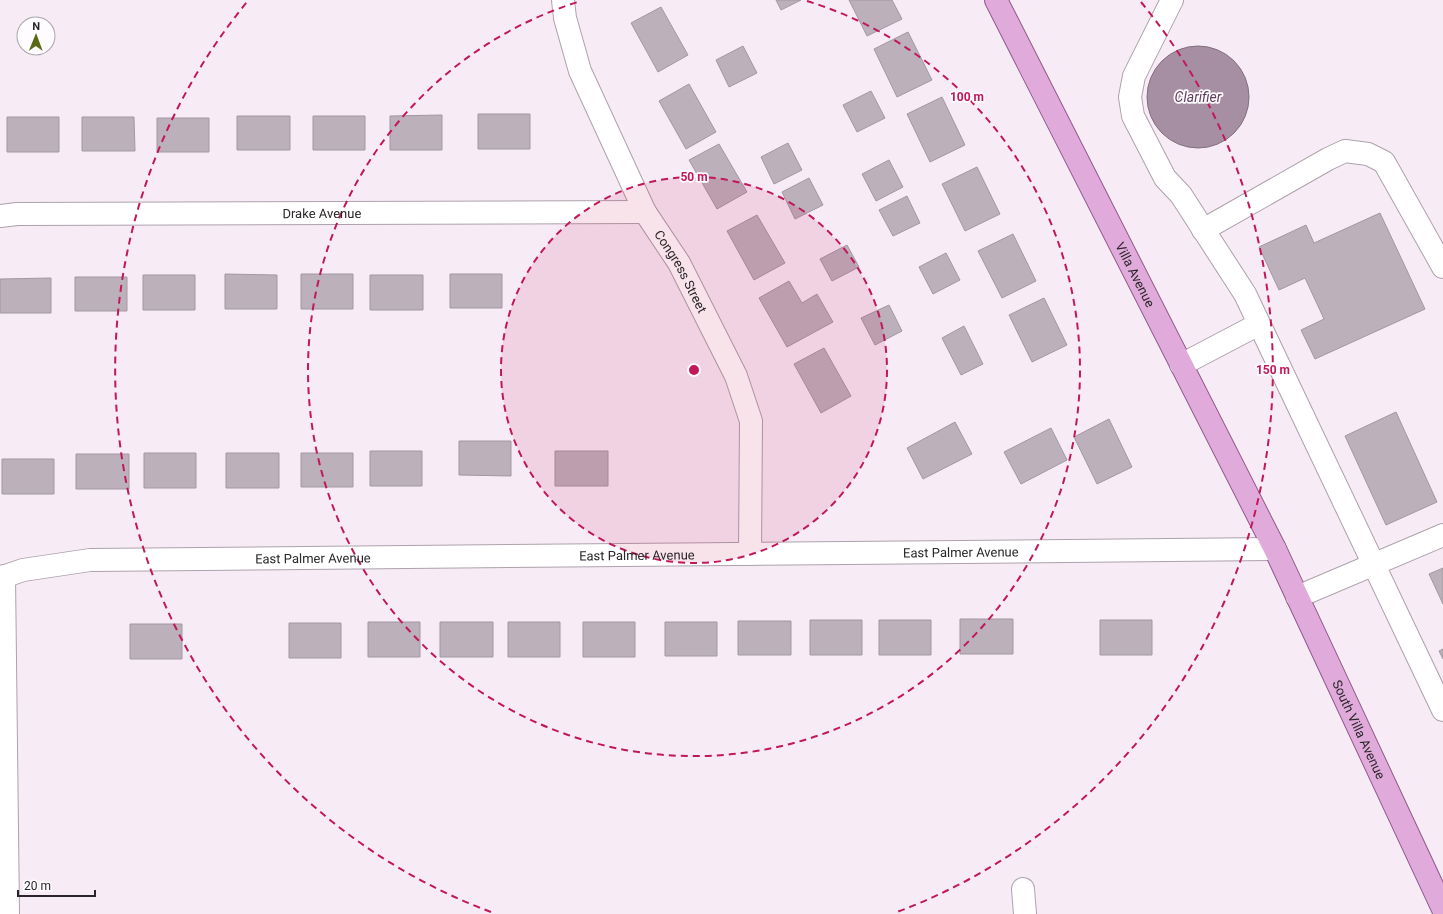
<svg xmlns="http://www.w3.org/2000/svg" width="1443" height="914" viewBox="0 0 1443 914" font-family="Roboto,sans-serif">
<rect width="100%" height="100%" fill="#f7ecf5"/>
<!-- water -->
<path fill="#a78fa3" stroke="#816f7e" d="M1147 97a51 51 0 1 1 102 0a51 51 0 1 1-102 0Z"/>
<!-- building -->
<path fill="#bcb1ba" stroke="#a298a0" d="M776,0H801L781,10Z
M849,0H892L902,19L867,36Z
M661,7L688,55L658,72L631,23Z
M908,32L932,80L897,97L874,49Z
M743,46L757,73L729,87L716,60Z
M689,84L716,132L686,149L659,101Z
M871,91L885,118L857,132L843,105Z
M942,97L965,145L930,162L907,114Z
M478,114H530V149H478Z
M442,115V150H390V116Z
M237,116H290V150H237Z
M313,116H365V150H313Z
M7,117H59V152H7Z
M82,117H134L135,151H82Z
M157,118H209V152H157Z
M788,143L802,170L774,184L761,157Z
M719,144L747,192L717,209L689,160Z
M889,160L903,187L876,201L862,174Z
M977,167L1000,214L965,231L942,184Z
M809,178L823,205L795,219L782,192Z
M907,196L920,223L893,236L879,210Z
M1380,213L1425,309L1315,359L1301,330L1324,319L1305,278L1279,290L1259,247L1306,225L1314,243Z
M757,215L785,263L754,280L727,231Z
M1013,234L1036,281L1002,298L978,251Z
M847,245L859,267L832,281L820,259Z
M946,253L960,280L933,294L919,267Z
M225,274L277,275V309H225Z
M301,274H353V309H301Z
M450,274H502V308H450Z
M143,275H195V310H143Z
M370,275H423V310H370Z
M75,277H127V311H75Z
M51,278V313H0V279Z
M789,281L802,303L817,294L833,322L787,347L759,298Z
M1044,298L1067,345L1032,362L1009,315Z
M889,305L902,331L875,345L861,318Z
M964,326L983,364L961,375L942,338Z
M824,348L851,396L821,413L794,364Z
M1396,412L1437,502L1386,525L1345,436Z
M1109,419L1132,467L1097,484L1074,437Z
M955,422L972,454L923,479L907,448Z
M1051,428L1067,460L1021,484L1004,452Z
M459,441H511V476L459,475Z
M370,451H422V486H370Z
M555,451H608V486H555Z
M144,453H196V488H144Z
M226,453H279V488H226Z
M301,453H353V487H301Z
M76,454H129V489H76Z
M2,459H54V494H2Z
M1443,568V604L1429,574Z
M960,619H1013V654H960Z
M810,620H862V655H810Z
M879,620H931V655H879Z
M1100,620H1152V655H1100Z
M738,621H791V655H738Z
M368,622H420V657H368Z
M440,622H493V657H440Z
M508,622H560V657H508Z
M583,622H635V657H583Z
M665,622H717V656H665Z
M289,623H341V658H289Z
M130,624H182V659H130Z
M1443,649V659L1439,651Z"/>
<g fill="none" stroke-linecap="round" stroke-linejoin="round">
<defs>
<g id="minor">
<path id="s1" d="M563,0L565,18L580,71L645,212L679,263L736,376L751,421L750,554"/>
<path d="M1172,0L1134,76L1130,97L1133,116L1165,178L1181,195L1245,294L1443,710"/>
<path id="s2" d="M0,216L17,214L645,212"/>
<path d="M1203,230L1328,159L1345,151L1368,154L1384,162L1443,267"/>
<path d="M1181,365L1259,324"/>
<path d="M4,576L8,914"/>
<path id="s3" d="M0,578L23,570L90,560L1275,549"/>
<path d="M1297,597L1443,535"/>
<path d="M1023,889L1025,914"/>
</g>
<g id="major">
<path id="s4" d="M996,0L1275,549L1443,909"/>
</g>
</defs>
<!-- minor casing -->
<use href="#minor" stroke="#ada2ab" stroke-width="24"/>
<!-- major casing -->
<use href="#major" stroke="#93588c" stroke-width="24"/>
<!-- minor -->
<use href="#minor" stroke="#fff" stroke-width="22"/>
<!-- major -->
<use href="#major" stroke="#e0abda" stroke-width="22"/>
</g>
<!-- distance rings -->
<circle cx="694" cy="370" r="193" fill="#c2185b" fill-opacity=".12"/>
<g fill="none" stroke="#c2185b" stroke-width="2" stroke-dasharray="7 5">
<circle cx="694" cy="370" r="193"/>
<path d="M807 1A386 386 0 1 1 581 1"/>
<path d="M491 912A579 579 0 0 1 247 2M1141 2A579 579 0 0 1 897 912"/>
</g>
<g text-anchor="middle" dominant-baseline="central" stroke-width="3.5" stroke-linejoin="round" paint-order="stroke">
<!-- street labels -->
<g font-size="13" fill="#292529" stroke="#fefcfe">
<text stroke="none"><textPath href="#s2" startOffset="322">Drake Avenue</textPath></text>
<text stroke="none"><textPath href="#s1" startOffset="298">Congress Street</textPath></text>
<text stroke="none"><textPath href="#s4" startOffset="308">Villa Avenue</textPath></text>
<text stroke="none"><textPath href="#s3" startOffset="963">East Palmer Avenue</textPath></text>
<text stroke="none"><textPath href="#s3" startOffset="639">East Palmer Avenue</textPath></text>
<text stroke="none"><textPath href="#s3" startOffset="315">East Palmer Avenue</textPath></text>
<text stroke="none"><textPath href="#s4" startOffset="815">South Villa Avenue</textPath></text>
</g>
<!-- water labels -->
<g font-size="14" font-style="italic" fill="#613c5c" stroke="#fefcfe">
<text x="1198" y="97">Clarifier</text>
</g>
</g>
<circle cx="694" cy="370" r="6" fill="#c2185b" stroke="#fefcfe" stroke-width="2"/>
<g font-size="12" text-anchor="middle" font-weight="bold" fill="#c2185b" stroke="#fefcfe" stroke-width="3.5" stroke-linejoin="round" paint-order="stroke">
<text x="967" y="101">100 m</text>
<text x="694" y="181">50 m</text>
<text x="1273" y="374">150 m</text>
</g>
<!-- north arrow -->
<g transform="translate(36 36) rotate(1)"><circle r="19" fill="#fefcfe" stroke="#a9a6a9"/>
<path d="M0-3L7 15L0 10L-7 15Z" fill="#586915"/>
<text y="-6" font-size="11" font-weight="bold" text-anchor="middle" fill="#292529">N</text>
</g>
<!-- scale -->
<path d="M18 890v6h77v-6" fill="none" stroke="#292529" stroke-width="2"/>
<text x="24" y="890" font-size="12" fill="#292529" stroke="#fefcfe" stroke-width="3" paint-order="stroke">20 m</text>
</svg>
